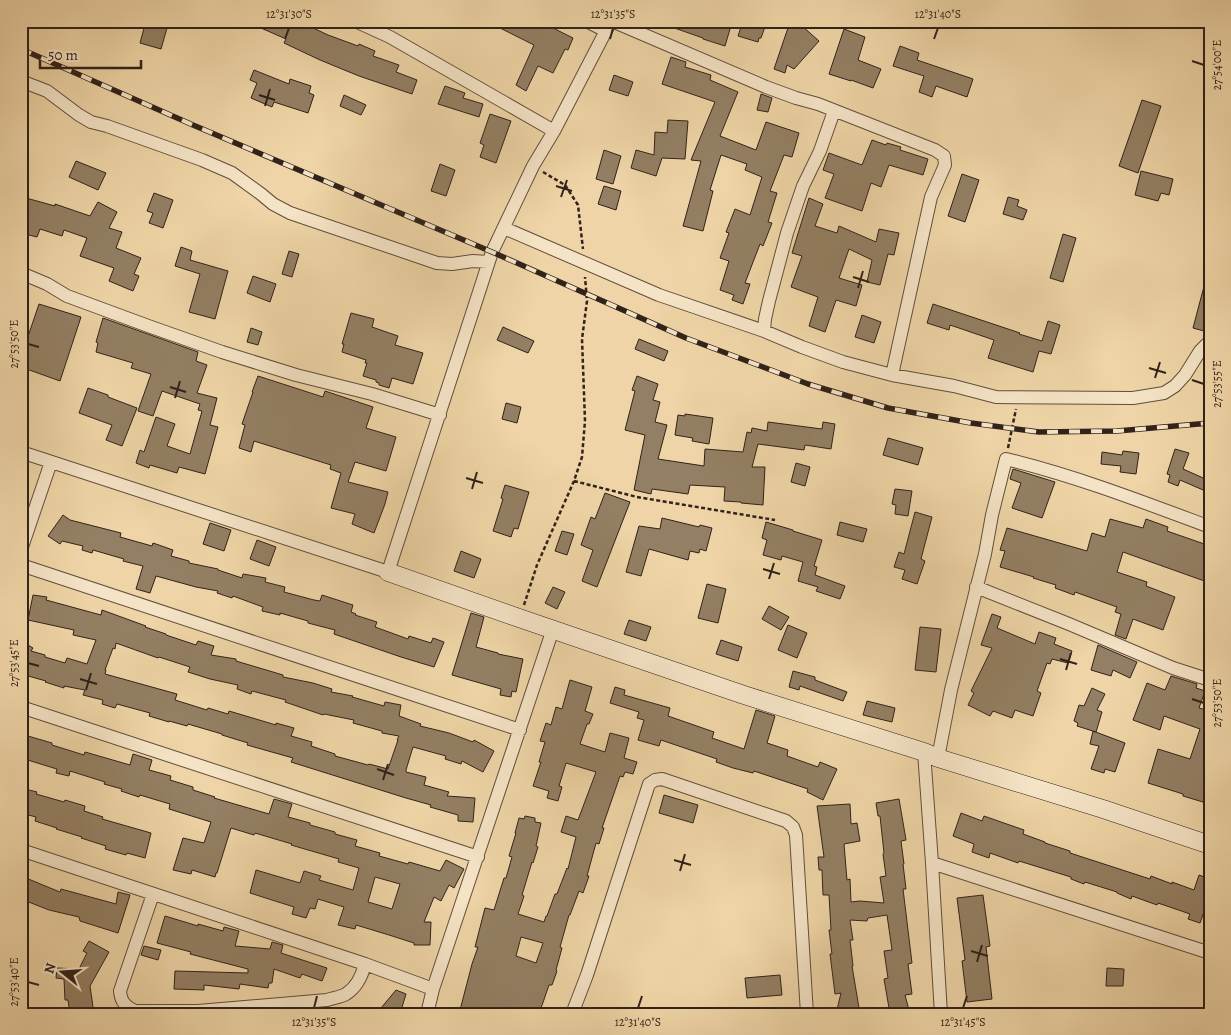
<svg xmlns="http://www.w3.org/2000/svg" width="1231" height="1035" viewBox="0 0 1231 1035" font-family="Alegreya,serif">
<rect width="100%" height="100%" fill="#eed4a6"/>
<filter id="stains"><feTurbulence type="fractalNoise" baseFrequency=".004" numOctaves="4"/><feColorMatrix values="0 0 0 0 .2 0 0 0 0 .09 0 0 0 0 .02 0 0 0 .5 -.17"/></filter>
<radialGradient id="worn" r=".72"><stop offset=".6" stop-color="#630" stop-opacity="0"/><stop offset="1" stop-color="#630" stop-opacity=".3"/></radialGradient>
<!-- building -->
<path fill="#937f63" stroke="#31221a" fill-rule="evenodd" d="M146,21H169L161,49L140,43Z
M245,21H311L309,26L328,35L358,46L359,44L375,51L373,56L399,65L396,72L417,80L412,94L359,76L320,60L284,43L286,39Z
M486,21H539L573,38L568,50L565,49L553,73L538,66L526,91L516,85L534,45Z
M660,21H706L730,29L725,46L703,39V38L660,23Z
M743,21H767L761,38H759L758,42L738,36Z
M790,22L802,26L819,41L794,69L787,65L785,73L774,69Z
M844,29L865,37L858,60L881,69L873,88L851,80V81L829,74Z
M900,46L919,53L917,60L973,79L967,97L936,86L932,97L919,92L924,76L893,66Z
M671,57L686,62L685,67L711,75L710,80L738,92L720,136L756,150L766,122L799,133L792,157L784,155L770,191L777,193L768,222L772,223L763,246L760,244L745,283L750,284L743,304L732,300L734,295L720,290L729,261L720,258L729,233L726,232L735,209L750,215L762,177L745,170L747,164L721,155L710,190L713,191L703,231L683,226L701,161L691,160L715,102L662,84Z
M254,70L289,84L290,79L311,86L309,93L314,95L308,113L274,102L272,107L251,98L257,83L250,80Z
M614,75L633,82L628,96L609,90Z
M445,86L465,93L463,98L483,104L479,117L438,104Z
M761,94L772,98L768,112L757,110Z
M344,95L366,105L361,115L340,106Z
M1142,100L1161,106L1138,173L1119,166Z
M490,114L511,121L496,163L480,157L484,145L480,143Z
M668,120L688,121L685,159L662,158L656,176L631,168L636,150L654,155L655,132L667,133Z
M872,140L886,145L887,143L901,147L900,150L928,159L923,175L889,165L881,187L871,183L862,211L825,198L834,174L823,170L829,153L862,165Z
M604,150L621,156L613,184L596,179Z
M76,161L106,173L98,190L69,177Z
M440,164L455,170L446,196L431,191Z
M1141,171L1173,179L1169,195L1161,193L1158,201L1135,195Z
M962,174L979,180L965,222L948,216Z
M604,186L621,191L616,210L598,204Z
M154,193L173,200L163,228L149,223L153,213L147,211Z
M1008,197L1019,200L1017,206L1027,210L1023,220L1003,214Z
M26,198L55,206V204L90,216L98,202L117,212L109,228L122,232L116,248L141,258L134,274L139,276L133,291L109,281L114,268L80,256L87,238L64,230L62,236L40,229L37,237L21,233V215Z
M809,198L823,204L815,226L837,233L839,226L876,242L879,229L899,233L894,255L888,254L880,285L867,282L872,260L849,249L839,278L862,285L856,306L836,300L825,332L809,326L818,297L791,287L802,256L792,253Z
M1063,234L1076,238L1063,282L1050,278Z
M181,247L192,251L190,260L228,271L215,319L189,312L200,274L175,266Z
M289,251L299,254L292,277L282,274Z
M1207,275H1210V309L1204,331L1193,328Z
M253,276L276,284L270,302L247,293Z
M39,304L81,317L60,381L21,367V357Z
M933,304L1020,333L1019,334L1042,341L1048,321L1060,325L1051,354L1039,351L1033,372L988,358L994,340L950,325L949,330L927,323Z
M351,313L374,319L372,327L398,336L395,345L423,353L413,384L392,378L389,388L379,385V383L376,382V380L363,376L367,363H365L366,360L342,352L344,344H342Z
M862,315L881,322L874,343L855,337Z
M103,318L198,352L196,361L207,365L197,393L217,398L210,425L218,427L205,474L179,467L177,473L150,465L149,468L136,463L140,450L144,452L156,417L175,424L167,446L190,454L202,411L198,410L200,404L162,391L153,416L138,411L151,374L131,368L133,363L96,352L98,343L96,342Z
M503,327L534,341L528,353L497,340Z
M251,328L262,332L258,345L247,342Z
M639,339L668,351L664,361L635,349Z
M258,376L323,397L325,391L373,407L366,428L396,437L386,471L355,462L348,482L388,492L385,504L374,533L352,524L355,514L331,508L341,473L330,469L331,465L254,441L251,452L239,448L245,425L242,424L253,392H252Z
M637,376L658,384L653,400L660,402L655,422L667,425L658,459L704,466L705,449L743,452L747,432L751,433L752,428L767,431L768,422L822,429L823,422L835,424L831,449L805,445L804,450L758,444L752,467H765L763,505L741,503V502L724,501L725,487L690,485L688,494L652,489L651,494L634,490L645,435L625,430L635,391L632,390Z
M88,388L108,395V397L137,408L122,446L106,440L112,425L79,413Z
M506,403L521,407L517,423L502,419Z
M685,414L713,418L709,444L692,441L693,438L675,435L678,415L685,416Z
M888,438L923,448L918,465L883,455Z
M1175,449L1189,453L1183,469L1210,481V493L1180,480L1178,486L1168,482L1170,475L1167,474Z
M1123,451L1139,453L1136,474L1120,472L1121,466L1101,464L1102,452L1122,455Z
M796,463L810,467L805,486L791,482Z
M1013,469L1055,482L1042,518L1012,508L1021,483L1010,479Z
M505,485L529,492L518,529L514,528L511,537L493,531L503,499L501,498Z
M895,489L912,491L908,516L895,514L896,505L892,504Z
M605,493L630,502L597,587L582,581L593,550L581,545L591,517L595,519Z
M915,512L932,517L921,559L925,561L917,584L902,579L905,570L894,567L899,552L904,554Z
M63,515L70,520L121,533L120,537L152,546L153,543L173,550L171,556L189,561V563L218,569V570L242,578L243,574L266,578L265,582L285,587L284,592L314,600L320,601L322,595L353,605L351,612L356,614L355,615L377,622L375,627L408,639L409,636L431,643L433,638L444,642L434,667L401,657L334,634L335,630L308,623V621L280,613V615L262,611L263,607L233,596L232,598L217,593L218,591L196,587L156,576L150,593L136,589L143,566L123,561L124,559L93,550L92,553L82,550L83,546L62,541L60,544L48,536Z
M662,518L699,527L700,525L712,528L706,551L700,549L699,553L690,551L688,560L649,549L641,576L626,572L639,526L660,529Z
M1110,519L1143,528L1146,519L1168,527L1167,531L1210,546V583L1123,552L1117,572L1147,582L1146,586L1175,597L1163,630L1133,619L1126,639L1115,635L1121,614L1115,612L1117,607L1075,592L1074,595L1055,588L1056,585L1033,578L1034,577L1000,567L1005,551L1000,550L1007,528L1087,551L1092,533L1105,537Z
M766,522L793,530V531L822,540L814,566L817,567L815,575L845,586L840,599L816,591L818,587L798,581L803,562L782,556L781,560L763,555L767,540L762,538Z
M840,522L867,529L863,542L837,535Z
M210,523L231,530L224,551L203,544Z
M562,531L574,534L567,555L555,551Z
M257,540L276,547L269,566L250,559Z
M461,551L481,559L474,578L454,571Z
M707,584L726,589L718,623L698,618Z
M553,587L565,592L557,609L545,603Z
M33,595L47,597L46,600L101,615L102,610L146,626L145,627L166,634V635L196,645L198,641L214,646L211,655L236,659V661L283,675V677L313,683L332,689L331,692L353,696L352,697L384,706L385,702L401,705L399,716L421,724L420,726L449,733L473,742L474,740L494,751L483,772L462,761L461,764L445,759L446,756L413,747L406,770V772L426,777L424,785L449,792L447,796L475,798L473,822L458,821V815L430,807L431,805L406,798L291,762L293,758L247,745L248,743L222,735V734L188,724L187,726L169,721V722L149,716L150,713L117,704L115,708L102,704L103,700L83,695L85,690L64,686V688L45,682L46,681L21,674V641L33,648L31,651L45,655V657L65,663L67,658L87,664L96,640L73,635L74,630L28,620ZM116,643L158,658L159,657L190,667L188,672L210,679L238,685L237,689L251,694L252,691L286,700L285,702L323,715L324,714L354,720L353,723L382,731V733L399,736L397,740H398L388,769L369,764L368,765L335,756V754L311,746L312,742L291,736L294,728L276,723V725L229,711L228,714L208,708L207,710L175,700L177,694L105,674L106,670H105L113,648L115,649Z
M769,606L789,617L781,630L762,619Z
M471,613L484,617L476,647L498,653V654L523,659L516,692L512,691L511,697L500,695L501,689L452,675Z
M992,614L1001,617L997,628L1035,644L1039,632L1056,638L1054,644L1072,651L1068,663L1052,659L1050,664L1047,663L1037,691L1041,693L1033,716L1015,710L1012,718L993,711L990,716L968,705L974,693L971,691L992,648L981,645Z
M629,620L651,627L646,641L624,634Z
M788,625L807,633L797,658L778,650Z
M920,627L941,629L936,672L915,670Z
M721,640L742,647L738,661L716,654Z
M1098,645L1137,662L1130,678L1113,670L1111,676L1091,670Z
M793,671L815,677V680L847,692L843,701L800,686L799,690L789,687Z
M1171,676L1197,684L1196,688L1205,691L1199,708L1206,710L1207,705L1210,706V780L1203,802L1183,796V794L1148,783L1158,749L1190,759L1200,729L1164,716L1160,730L1133,720L1147,683L1165,690Z
M570,680L592,687L585,711L593,714L589,724H587L580,744L605,752L610,733L629,738L624,758L637,762L633,774L625,772L623,777L620,776L602,828H604L599,844L596,843L587,876H589L583,893L579,891L570,915H569L560,947L562,948L556,970L557,971L552,985H549L539,1014H459L472,964L478,947H475L485,908L494,910L504,878H506L512,857L509,856L516,833H515L519,818L524,819L525,816L535,818V822L541,823L536,846L538,847L533,863L532,862L522,895L524,896L518,914L544,922L546,916H547L555,894H557L567,868L568,869L576,837L561,832L566,816L578,820L596,772L566,763L559,786L562,787L558,801L547,798L549,791L533,786L541,762H539L545,742L540,741L546,723L551,725L556,707L562,709ZM521,937L543,943L536,963L516,956Z
M615,687L625,690L624,695L670,708L668,716L714,732L712,738L744,749L756,710L775,716L767,743L788,750L787,756L818,767L820,762L837,769L823,800L807,792L808,789L754,771L753,773L733,768L716,762L717,759L661,740L659,746L638,740L644,720L637,718L639,712L610,703Z
M1092,688L1105,694L1097,710L1102,712L1096,732L1077,726L1078,723L1074,721L1079,705L1084,706Z
M867,701L895,708L892,722L863,715Z
M1093,731L1125,743L1115,772L1105,769L1104,773L1091,769L1099,746L1090,744Z
M21,734L52,743V745L84,755L85,752L130,765L133,754L152,760L149,770L171,776L170,780L193,787V790L215,797L214,798L269,814L274,799L292,804L288,817L310,823V825L335,832V834L357,840L355,846L380,853L379,856L408,864L409,862L440,871L446,860L464,869L454,888L449,885L441,901L434,897L424,922H431L430,945H414V943L389,935L356,925L355,929L338,925L344,907L318,899L315,909L310,908L306,918L292,914L294,907L250,893L256,870L300,883L304,871L321,876L319,880L353,890L359,868L338,862L339,859L291,845L292,844L255,833L254,835L231,828L217,873H216L215,877L192,870L191,874L173,870L183,838L204,843L211,822L169,809L170,804L140,795L139,797L121,791L122,789L104,784L105,782L70,771L69,776L56,773L57,769L21,758ZM375,877L400,884L392,909L368,902Z
M21,788L37,792L36,794L64,802L65,800L85,806L84,811L103,817L102,819L151,833L145,858L127,853L126,855L105,849L106,846L81,838L82,837L56,829L57,828L35,821L36,817L21,813Z
M664,795L698,805L693,823L659,813Z
M899,799L906,840L901,841L904,864H903L906,889H903L912,963L908,964L912,994L905,995L910,1014H890L884,979L888,978L884,951L892,950L887,915L868,918L867,921L850,920L853,940H850L853,966H852L859,1008L858,1014H836L841,993L835,994L830,954H832L829,930H831L829,895H823L822,870H819L818,857H824L817,806L850,804L851,824L857,823L860,841L844,844L847,880L850,879L851,902L860,901L884,903L880,877L886,876L883,854L884,853L880,816H878L876,803Z
M961,813L982,821L984,816L1001,822L1024,830L1023,834L1045,842V843L1070,851V853L1150,879L1151,876L1172,884V882L1194,890L1199,875L1210,879V895L1200,923L1188,919L1190,914L1158,903L1157,905L1132,896L1131,899L1117,893V892L1085,882L1084,884L1071,879V877L1019,861L1018,863L990,853L989,858L972,852L974,844L953,836Z
M21,876L60,892L61,889L116,904L118,892L130,895L118,933L80,921L79,917L49,910L21,899Z
M983,895L990,946L986,947L992,999L967,1002L962,961L965,960L957,898Z
M165,916L198,926V924L223,931L224,927L239,931L235,946L270,949L272,942L283,945L281,953L327,968L322,981L302,974L300,978L274,969L272,983H269L268,988L240,984L239,989L204,985V990L174,989L175,971L248,973V969L190,954L191,952L157,943Z
M89,941L109,952L90,986L94,1014H70L68,1000H65L64,979L56,978L57,968L79,969L87,953L83,951Z
M144,946L161,950L158,960L141,955Z
M1107,968L1124,969L1123,986H1106Z
M780,975L782,995L747,998L745,978Z
M396,990L406,994L400,1014H376Z"/>
<g fill="none" stroke-linecap="round" stroke-linejoin="round">
<defs>
<path id="street" d="M355,21L390,37L554,131
M586,21L606,31
M612,21L766,87L796,98L818,104L935,150L944,156L945,165L931,197L892,375
M21,81L47,91L79,115L91,122L107,126L202,160L232,173L261,194L273,204L290,213L437,263L452,264L473,261L488,262
M834,111L820,151L803,186L787,233L769,301L765,319L764,331L802,347L843,362L892,375L954,386L996,397L1133,398L1164,393L1175,386L1185,375L1200,351L1210,341
M504,228L659,295L764,331
M21,273L47,284L67,296L151,327L222,352L296,375L372,394L440,415
M21,452L388,572L492,252L533,166L554,131L611,21
M21,550L51,462
M21,565L520,730
M976,587L1069,624L1173,668L1210,680
M21,707L478,857
M924,752L932,863L941,1014
M938,758L951,690L985,554L992,515L1006,459C1076,476 1143,502 1210,527
M21,850L365,964L433,989
M932,863L1210,953
M153,894L120,991C121,1002 125,1006 135,1011H198L327,1000C333,998 341,997 346,994C357,987 362,976 365,964
M427,1014L433,989L553,629
M572,1014L587,975L649,784L655,780L662,779L786,821L793,827L796,835L807,1014"/>
<path id="secondary" d="M388,572L519,618L744,695L924,752L938,758L1103,809L1210,845"/>
</defs>
<!-- street casing -->
<use href="#street" stroke="#604e3d" stroke-width="14"/>
<!-- secondary casing -->
<use href="#secondary" stroke="#31221a" stroke-width="19"/>
<!-- path -->
<path stroke="#31221a" stroke-width="2.5" stroke-dasharray="4 2.5" stroke-linecap="butt" d="M543,172L565,185L578,205L583,249
M1008,448L1016,409
M574,481L637,497L775,520
M524,605L537,565L574,481L582,457L585,421L582,339L587,301L585,277"/>
<!-- street -->
<use href="#street" stroke="#f4e3c5" stroke-width="12"/>
<!-- secondary -->
<use href="#secondary" stroke="#f4e3c5" stroke-width="18"/>
<defs>
<path id="rail" d="M21,49L193,125L492,252L686,338L808,384L888,408L971,423L1039,432L1117,431L1210,423"/>
</defs>
<!-- rail casing -->
<use href="#rail" stroke="#31221a" stroke-width="5.5"/>
<!-- rail -->
<use href="#rail" stroke="#f4e3c5" stroke-width="4" stroke-dasharray="11" stroke-linecap="butt"/>
</g>
<!-- ticks -->
<path fill="none" stroke="#31221a" stroke-width="2" d="M285,39L289,28M610,39L613,28M934,39L938,28M1192,61L1204,65M259,95L275,100M265,106L270,89M556,186L572,191M561,197L567,180M853,277L869,282M858,288L863,271M28,344L39,347M1149,368L1166,373M1155,378L1160,362M1192,380L1204,384M170,387L186,392M175,398L180,381M466,478L483,483M472,489L477,472M763,569L780,574M769,579L774,563M1060,659L1077,664M28,663L39,666M1066,670L1071,653M80,679L97,684M86,690L91,673M1192,699L1204,703M377,769L394,775M383,780L388,764M674,860L691,865M680,871L685,854M971,951L988,956M977,962L982,945M28,982L39,985M314,1008L317,996M638,1008L642,996M963,1008L967,996"/>
<!-- margin -->
<rect width="1231" height="1035" fill="none" stroke="#eed4a6" stroke-width="55"/>
<!-- north arrow -->
<g transform="translate(62 972) rotate(287)" stroke="#f4e3c5" stroke-width="4" paint-order="stroke">
<path d="M0-4L9 19L0 12L-9 19Z" fill="#31221a"/>
<text y="-8" font-size="14" font-weight="bold" text-anchor="middle" fill="#31221a">N</text>
</g>
<!-- scale -->
<path d="M40 60v8h101v-8" fill="none" stroke="#31221a" stroke-width="2.5"/>
<text x="48" y="60" font-size="15" fill="#31221a" stroke="#f4e3c5" stroke-width="4" paint-order="stroke">50 m</text>
<rect x="28" y="28" width="1176" height="980" fill="none" stroke="#31221a" stroke-width="2"/>
<g font-size="12" text-anchor="middle" fill="#31221a">
<text x="289" y="18">12°31'30"S</text>
<text x="613" y="18">12°31'35"S</text>
<text x="938" y="18">12°31'40"S</text>
<text transform="translate(1217 65) rotate(-90)" y="4">27°54'00"E</text>
<text transform="translate(14 344) rotate(-90)" y="4">27°53'50"E</text>
<text transform="translate(1217 384) rotate(-90)" y="4">27°53'55"E</text>
<text transform="translate(14 663) rotate(-90)" y="4">27°53'45"E</text>
<text transform="translate(1217 703) rotate(-90)" y="4">27°53'50"E</text>
<text transform="translate(14 982) rotate(-90)" y="4">27°53'40"E</text>
<text x="314" y="1026">12°31'35"S</text>
<text x="638" y="1026">12°31'40"S</text>
<text x="963" y="1026">12°31'45"S</text>
</g>
<rect width="100%" height="100%" filter="url(#stains)"/>
<rect width="100%" height="100%" fill="url(#worn)"/>
</svg>
